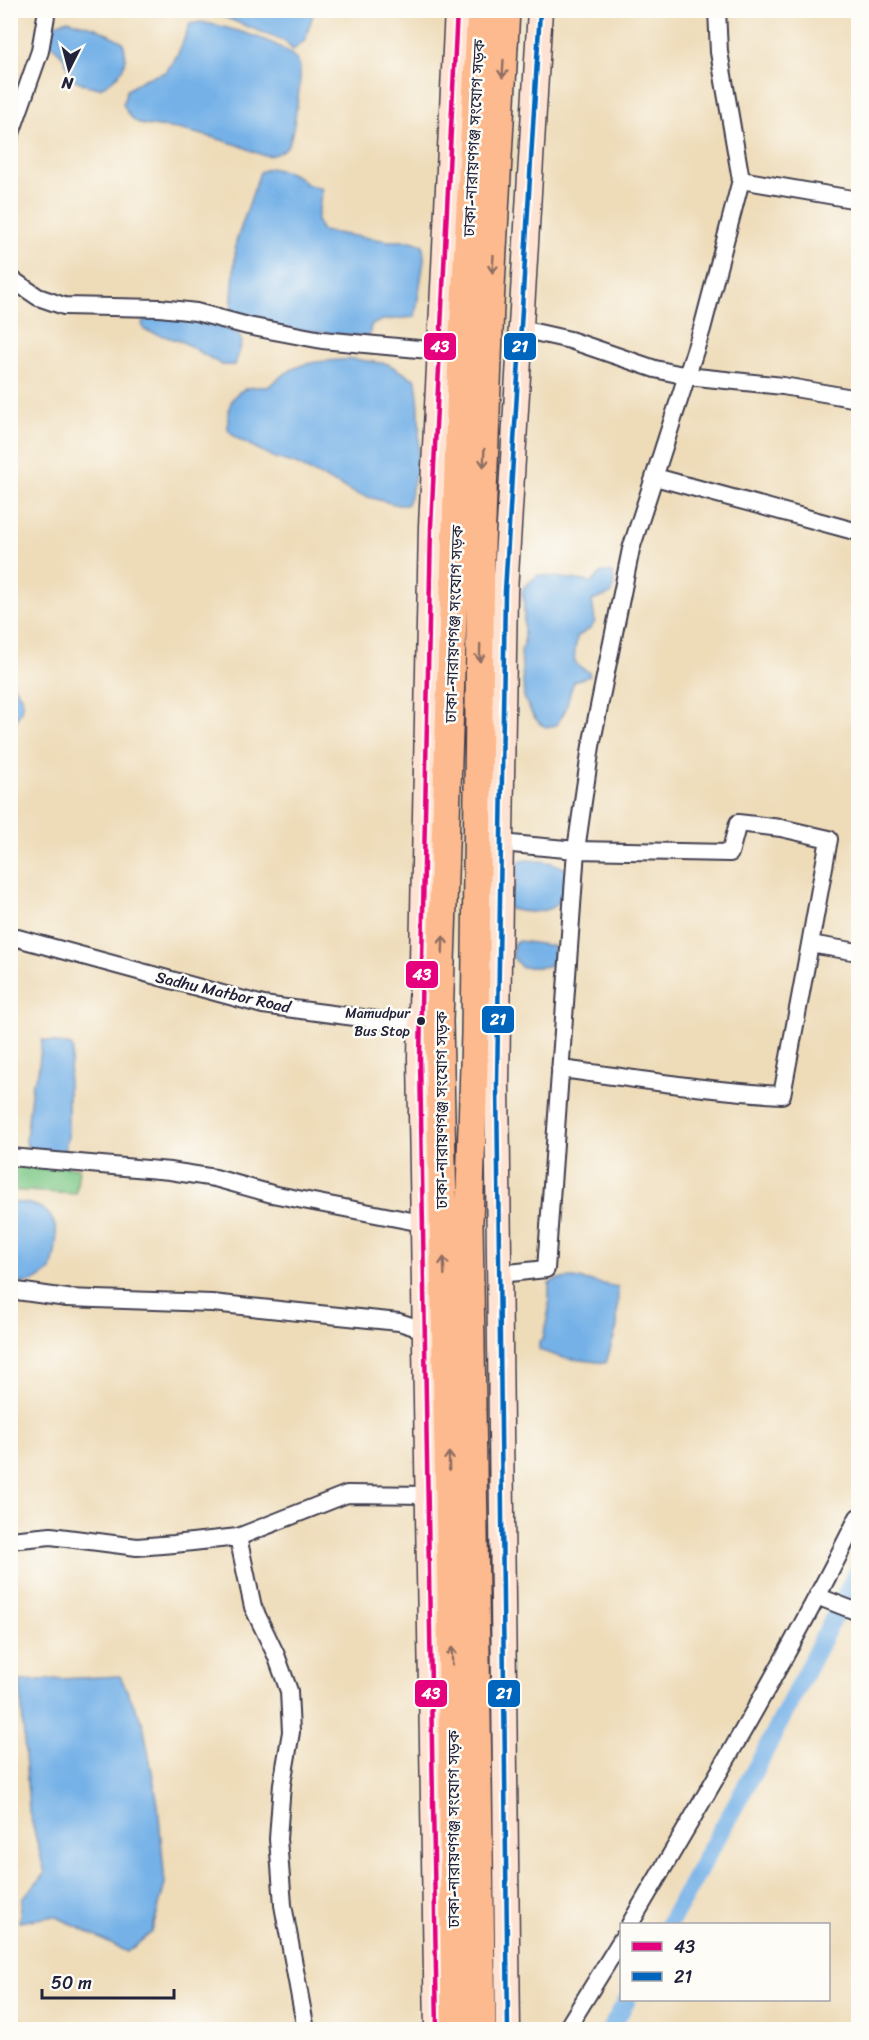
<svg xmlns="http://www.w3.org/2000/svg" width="869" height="2040" viewBox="0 0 869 2040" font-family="Sriracha,'Noto Sans Bengali',sans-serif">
<rect width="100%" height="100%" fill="#fdfcf7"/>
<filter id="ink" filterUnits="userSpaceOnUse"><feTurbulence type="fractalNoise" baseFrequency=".0167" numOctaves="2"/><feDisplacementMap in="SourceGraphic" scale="12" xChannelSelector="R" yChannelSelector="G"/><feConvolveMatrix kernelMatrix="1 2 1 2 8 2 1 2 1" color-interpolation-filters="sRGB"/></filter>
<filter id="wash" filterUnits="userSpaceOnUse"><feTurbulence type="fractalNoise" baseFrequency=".008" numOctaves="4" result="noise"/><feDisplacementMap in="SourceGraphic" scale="24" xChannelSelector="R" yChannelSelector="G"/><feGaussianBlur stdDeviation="1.35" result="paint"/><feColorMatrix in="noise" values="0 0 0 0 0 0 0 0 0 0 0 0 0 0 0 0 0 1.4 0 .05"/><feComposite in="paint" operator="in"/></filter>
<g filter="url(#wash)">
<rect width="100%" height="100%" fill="#eedcb9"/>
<!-- green -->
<path fill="#7dc886" stroke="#507560" stroke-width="1.5" d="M10,1160L79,1168L76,1194L11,1190Z"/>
<!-- water -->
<path fill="#75b1e7" stroke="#4c6a91" stroke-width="1.5" d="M209,11L313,10L314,11L305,40L293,50L284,41Z
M68,20L96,28L123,42C130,65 121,77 100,88L86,85L71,78L64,58L46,38C50,25 56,23 68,20Z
M201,22C226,27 276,39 294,57C297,60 300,64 300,69C301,81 294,135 288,145C286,149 278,154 273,155C260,158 247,147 235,144C216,138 196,133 177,129C165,127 152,127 141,124C131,120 127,113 123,104L127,90L144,79L166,72L178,54L190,24Z
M270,168L288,172L300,178L306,184L322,189L317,221L322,231L389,241H411L423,245L424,260L415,317L383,320L371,325L369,337L284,329L231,314L236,242L260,172Z
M155,314L203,320L238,333L242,342L235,365H222L183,342L144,330L142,323L147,317Z
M353,359L388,364L416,380C422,420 421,467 407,505H398L357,494L296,464L275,458L238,439L228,430C226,399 235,384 268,387C299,359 314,362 353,359Z
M601,572L613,573L614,587L611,594L592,601L595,621L591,628L577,637C575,657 568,663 589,672L590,676L574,681C567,699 569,709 556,725L546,727L540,724L532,714L524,697L521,651L524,644V601L522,592L524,587L538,575L593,582Z
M11,682L23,699L21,711L11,728Z
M526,860C540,861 558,861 568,872C567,878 567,886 565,891C557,915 529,914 510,909L505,897C516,887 519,883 515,869L519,862Z
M519,941L553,946C564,972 535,967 521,967L513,957V944Z
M42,1040L71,1046L73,1049L68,1082V1137L64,1151C53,1157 34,1155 27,1146L26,1140L32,1084L38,1073Z
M10,1202C21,1203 35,1203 44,1210C63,1224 56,1251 51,1270C35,1282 31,1285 11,1282Z
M574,1278L618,1287L617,1327L606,1363L563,1358L539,1350V1342L543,1339L549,1309V1284L557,1279Z
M120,1676L143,1724L158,1805L165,1884L152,1932L127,1952L55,1916L19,1922L22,1899L45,1873L29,1811L20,1681Z"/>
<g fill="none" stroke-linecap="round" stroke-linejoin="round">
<!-- canal -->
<path stroke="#75b1e7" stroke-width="18" d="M669,1924L762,1757L858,1570
M610,2030L627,2000"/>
</g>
</g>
<g filter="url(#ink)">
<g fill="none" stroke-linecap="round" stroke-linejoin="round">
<defs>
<path id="street" d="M10,136L40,51L47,10
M741,180L858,200
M10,278L38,297L64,306L160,308L196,312L248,326L322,340L440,351
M521,329L570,340L655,369L687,376L783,386L858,399
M655,477L858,532
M501,843L576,850L730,853L738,823L781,828L829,839L810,944L858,952
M10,936L263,1005L431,1027
M560,1069C634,1078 707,1091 782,1095L810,944
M10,1157L170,1171L215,1178L272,1194L422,1223
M500,1274L546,1269L576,850L591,746L631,549L702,329L741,180L719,52L717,10
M10,1290L67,1298L212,1303L289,1311L399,1322L424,1330
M238,1537L253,1607L276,1655L289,1691L291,1732L282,1784L278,1839L283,1905L306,2030
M10,1540L51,1536L137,1547L174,1544L238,1537L347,1494L427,1495
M819,1597L858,1612
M630,1924C709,1790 789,1656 858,1517
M566,2030L622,1939"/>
<path id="secondary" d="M437,2030L420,1058L431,526L457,10
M508,2030L497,1084L505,592L540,10"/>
<path id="primary" d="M455,2030L451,1591L439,1021L462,353L481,10
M482,2030L469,1222L475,1034L481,547L490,305L506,10"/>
</defs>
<!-- street casing -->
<use href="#street" stroke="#413e4e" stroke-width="20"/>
<!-- secondary casing -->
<use href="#secondary" stroke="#413e4e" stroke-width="27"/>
<!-- primary casing -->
<use href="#primary" stroke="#413e4e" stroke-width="30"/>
<!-- street -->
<use href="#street" stroke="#fff" stroke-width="16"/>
<!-- secondary -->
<use href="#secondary" stroke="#fee3d2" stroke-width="24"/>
<!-- primary -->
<use href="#primary" stroke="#fcba8e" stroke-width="27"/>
<defs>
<path id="bus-1" d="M437,2030L420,1058L431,526L457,10"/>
<path id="bus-2" d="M508,2030L497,1084L505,592L540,10"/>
</defs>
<!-- bus-1 casing -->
<use href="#bus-1" stroke="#fdfcf7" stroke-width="9"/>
<!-- bus-2 casing -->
<use href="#bus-2" stroke="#fdfcf7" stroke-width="9"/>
<!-- bus-1 -->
<use href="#bus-1" stroke="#e5007d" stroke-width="4.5"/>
<!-- bus-2 -->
<use href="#bus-2" stroke="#0065bd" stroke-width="4.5"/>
</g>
<!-- one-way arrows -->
<defs><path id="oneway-shaft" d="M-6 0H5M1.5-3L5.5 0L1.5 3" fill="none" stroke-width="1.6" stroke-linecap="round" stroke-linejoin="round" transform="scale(1.5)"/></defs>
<g stroke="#8f6e64">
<use href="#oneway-shaft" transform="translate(503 69) rotate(93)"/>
<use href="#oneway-shaft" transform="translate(493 264) rotate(93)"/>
<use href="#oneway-shaft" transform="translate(484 458) rotate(92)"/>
<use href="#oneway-shaft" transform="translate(480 653) rotate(91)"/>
<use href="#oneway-shaft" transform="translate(443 945) rotate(-88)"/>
<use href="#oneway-shaft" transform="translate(444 1266) rotate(-92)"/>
<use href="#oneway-shaft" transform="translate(449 1461) rotate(-91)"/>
<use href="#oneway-shaft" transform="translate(452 1656) rotate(-91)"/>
</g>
</g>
<!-- markers -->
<circle fill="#22223b" stroke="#fdfcf7" stroke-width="2" cx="421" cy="1021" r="5"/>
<g text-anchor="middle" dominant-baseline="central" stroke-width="5" stroke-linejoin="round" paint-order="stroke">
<!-- bus labels -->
<g font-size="14" fill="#22223b" stroke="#fdfcf7" text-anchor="end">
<text x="410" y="1013">Mamudpur<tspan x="410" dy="18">Bus Stop</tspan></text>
</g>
<!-- street labels -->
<g font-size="16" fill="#22223b" stroke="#fdfcf7">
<text transform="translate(474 138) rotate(-87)">ঢাকা-নারায়ণগঞ্জ সংযোগ সড়ক</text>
<text transform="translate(454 624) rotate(-88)">ঢাকা-নারায়ণগঞ্জ সংযোগ সড়ক</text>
<text transform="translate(223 992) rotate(13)">Sadhu Matbor Road</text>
<text transform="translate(441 1110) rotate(-90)">ঢাকা-নারায়ণগঞ্জ সংযোগ সড়ক</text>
<text transform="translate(453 1829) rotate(-90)">ঢাকা-নারায়ণগঞ্জ সংযোগ সড়ক</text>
</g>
</g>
<g stroke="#fdfcf7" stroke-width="2">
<rect x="503" y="332" width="34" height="29" rx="6" fill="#0065bd"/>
<rect x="423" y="332" width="34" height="29" rx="6" fill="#e5007d"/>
<rect x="405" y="960" width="34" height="29" rx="6" fill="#e5007d"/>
<rect x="481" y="1005" width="34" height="29" rx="6" fill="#0065bd"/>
<rect x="487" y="1679" width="34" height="29" rx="6" fill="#0065bd"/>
<rect x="414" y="1679" width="34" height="29" rx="6" fill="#e5007d"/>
</g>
<g font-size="16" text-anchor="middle" font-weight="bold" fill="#fff">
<text x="520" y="352">21</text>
<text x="440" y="352">43</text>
<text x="422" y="980">43</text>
<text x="498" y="1025">21</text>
<text x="504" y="1699">21</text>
<text x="431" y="1699">43</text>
</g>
<!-- margin -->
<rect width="869" height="2040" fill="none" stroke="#fdfcf7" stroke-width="36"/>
<!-- legend -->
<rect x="620" y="1923" width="210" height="78" fill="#fdfcf7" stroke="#a5a5ac" stroke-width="1.5"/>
<rect x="632" y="1942" width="30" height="9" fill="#e5007d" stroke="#a5a5ac" stroke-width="1.5"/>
<text x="674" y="1953" font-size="18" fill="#22223b">43</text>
<rect x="632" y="1972" width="30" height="9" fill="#0065bd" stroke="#a5a5ac" stroke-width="1.5"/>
<text x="674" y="1983" font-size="18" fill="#22223b">21</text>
<!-- north arrow -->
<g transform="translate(69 69) rotate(186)" stroke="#fdfcf7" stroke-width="4.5" paint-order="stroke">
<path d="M0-4.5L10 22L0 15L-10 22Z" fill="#22223b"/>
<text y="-9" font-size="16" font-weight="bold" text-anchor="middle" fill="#22223b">N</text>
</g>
<!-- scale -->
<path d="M42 1989v9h132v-9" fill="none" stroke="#22223b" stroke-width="3"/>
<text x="51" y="1989" font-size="18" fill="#22223b" stroke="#fdfcf7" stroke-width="4.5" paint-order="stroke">50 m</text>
</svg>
